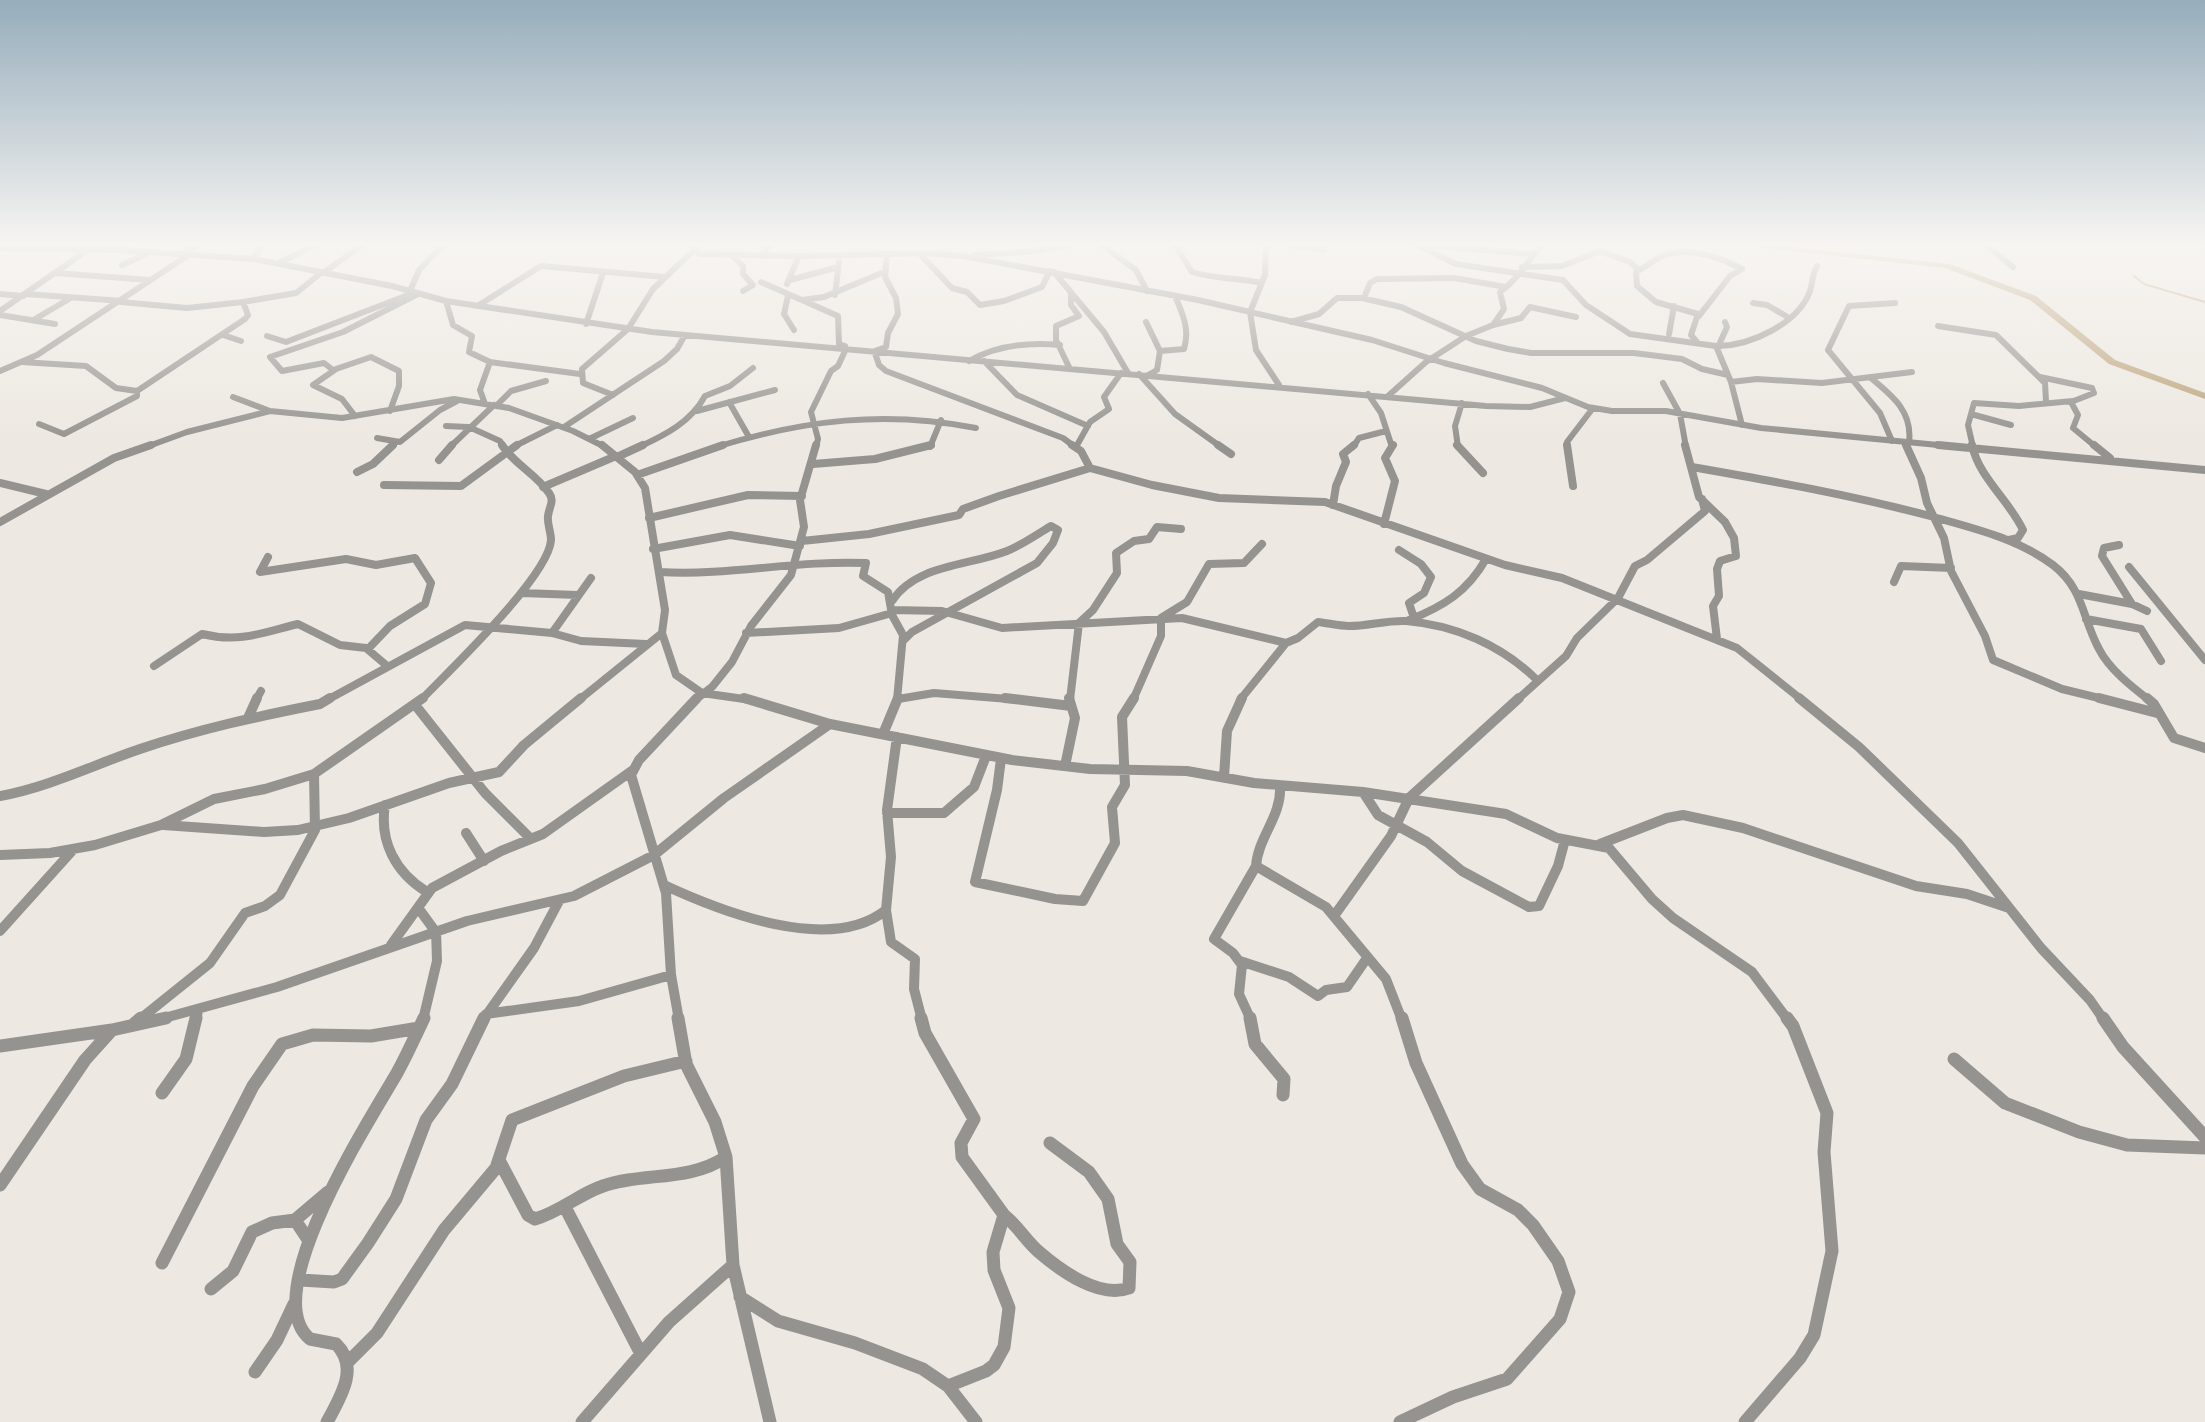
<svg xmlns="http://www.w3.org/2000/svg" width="2205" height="1422" viewBox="0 0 2205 1422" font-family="'DejaVu Sans',sans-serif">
<rect width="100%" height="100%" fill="#ede8e1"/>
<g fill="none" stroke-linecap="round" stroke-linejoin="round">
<!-- stream -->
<path stroke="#bca37b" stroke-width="2" d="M2134,276L2144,284L2205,302"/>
<!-- river -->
<path fill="#bca37b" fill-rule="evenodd" d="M1753,245H1773L1949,264L2036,296L2115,360L2205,393V399L2109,364L2030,300L1945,268L1756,247Z"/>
<!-- minor-far3 -->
<path stroke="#959390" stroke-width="6" d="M692,245L700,254L799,256L926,253L963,256L1198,300L1372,340L1444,363L1542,388L1588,407L1612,411H1666L1761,428L1959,447
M1102,245L1136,270L1147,291
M1175,245L1192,272C1215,279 1237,278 1262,283
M1266,245L1265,275L1250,312L1256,350L1279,385
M1292,245L1324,250
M1417,245L1456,264L1563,280L1586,305L1630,334L1716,346L1731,382L1742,425
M1420,245L1533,254
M1986,245L2013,267
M0,248L119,250L254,259L392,286L446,301L652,332L1486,406L1530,407L1565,398
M919,253L952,288L967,292L980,305L1004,301L1042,287L1050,271
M975,255L1035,251L1068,245
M180,256L198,245
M733,256L743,266V274L753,285L743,291
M763,256L769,245
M254,259L262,245
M280,262L316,245
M122,265L146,254
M1522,267L1562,266L1600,251L1630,262L1639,270
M1054,272L1104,332L1128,373
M55,273L150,280
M323,273L362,245
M790,280L838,267
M761,282L838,316L839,344L845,346
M787,284L799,256
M410,291L419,270L443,245
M0,294L23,296
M26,294L123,301
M835,295L839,262
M788,296L784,314L794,330
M1362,298L1401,307L1476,341L1508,349L1531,353H1634L1682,359L1702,369L1728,375
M802,300L824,297L884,272
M446,301L453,325L472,336L469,352L490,362L480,390L485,404
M121,302L187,308L243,302L296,293L321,273
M1753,303L1767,305L1786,316
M479,305L541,266L665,277
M0,311L89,249
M0,315L55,324
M35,319L69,299
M1146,322L1160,351L1157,370L1148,375
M1291,322L1319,314L1337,298H1364L1370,283L1377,279L1454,278L1506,287
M586,324L603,273
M1493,325L1521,318L1530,307L1576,317
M1938,326L1996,335L2045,383L2046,401
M1669,334L1674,306
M223,335L241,341
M267,336L286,342L408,295
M1697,342L1691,335L1698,314L1656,302L1637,286L1636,272C1646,267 1654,259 1665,255C1690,247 1720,257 1742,269L1730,276L1699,316
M1719,346C1751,345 1798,324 1810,291C1813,282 1812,274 1817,266
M1718,347L1727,327L1725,322
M875,351L886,347L888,333L898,314L896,298L885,277L887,254
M1160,351L1184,349C1190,330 1183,314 1175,296
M875,353L879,365L886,371L1063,438L1075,447
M969,361C997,345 1028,342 1060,345
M984,361L1017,395L1088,426
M22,362L86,366L116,388L137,391L245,319L248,315L243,302
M490,362L580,374
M1069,367L1056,340V326L1079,316L1071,305V293
M333,370L324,363L282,371L270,357L343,332L418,294
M0,371L37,355L187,256
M1139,374L1175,414L1221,447
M2040,377L2092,388L2094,393L2071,402L2078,415L2073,428L2096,447
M1871,378C1893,396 1913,412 1909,443
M1731,382L1757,379L1822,383L1912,372
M1663,383L1680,414L1686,447
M1368,394L1381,413L1392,447
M613,395L583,383L582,369L628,329L653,289L694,250
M1388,396L1426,362L1466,336L1493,325L1504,309L1500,292C1517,280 1528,261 1542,245
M233,397L270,411
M729,402L749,437
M496,406L511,391L546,381
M697,411L775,390
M1971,414L2011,425
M355,416L342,399L313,385L336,369L371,357L399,371V386L390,411
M39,424L64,434L137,396V391
M446,426L468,427
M469,427L500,441L504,447
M564,427L664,361L677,349L685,335
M377,438L400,442L440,410L457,401
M589,439L633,418
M1892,441L1880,413L1828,350L1849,306L1895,303
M1905,442L1907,447
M146,447L187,432L270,411L342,418L454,399L509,408L573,431L605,447
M391,447L395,443
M450,447L494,405
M513,447L557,425
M639,447C665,435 691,422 705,396L730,386L753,368
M716,447C805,420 884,410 976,428
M816,447L818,439L811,412L831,371L838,366L845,351
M930,447L941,420
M1076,447L1090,422L1109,409L1104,397L1121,373
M1353,447L1359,438L1386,431
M1458,447L1455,426L1462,403
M1568,447L1567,442L1593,408
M1973,447L1968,425L1974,403L2019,406L2073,401"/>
<!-- minor-far2 -->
<path stroke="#959390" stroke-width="8" d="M602,445L635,472L645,488L665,610L662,633L676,675L702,693L751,700
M1072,445L1081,451L1090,468
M1218,445L1231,454
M1457,445L1483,473
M1567,445L1573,486
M1685,445L1699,497L1725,522L1734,538L1736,556L1720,561L1717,569L1719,596L1713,606L1717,639
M1906,445L1921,478L1927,503L1944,538L1951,571L1985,636L1993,660L2062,689L2107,700
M1938,445L2205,470
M1972,445C1979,478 2009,500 2023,530L2018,538L2009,540
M2094,445L2110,458
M617,457L643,445
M439,460L452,445
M813,464L875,459L931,445
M1692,467C1772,481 1851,495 1930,516C1972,528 2017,538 2053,565C2084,589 2082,618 2099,649C2109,669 2132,687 2149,700
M357,472L373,464L393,445
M637,475L723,445
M0,483L46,494
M384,485L461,486L517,445
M543,487L616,456
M1333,505L1336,486L1346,462L1343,454L1354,445
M649,518L748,495L802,496
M0,522L114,458L151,445
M1384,524L1395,481L1385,458L1393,445
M802,541L869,534L959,515L963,509L999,496L1090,468L1152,485L1219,498L1325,502L1505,565L1562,578L1737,648L1802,700
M2119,545L2104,548L2102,556L2132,604
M653,549L730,535L800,546
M1399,550L1421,564L1431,577L1424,593L1409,603L1414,618
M268,557L260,572L346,559L376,565L415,558L431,583L425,604L390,626L368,649
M2129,567L2205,660
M660,572C729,576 797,560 866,563L863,576L888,592L892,615L903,635L897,700
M1894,582L1901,566L1951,568
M521,593L578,595
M2079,594L2132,604L2147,611
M892,601C916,564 969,566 1007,551C1022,545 1036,535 1051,526L1058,530L1053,543L1037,563L912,632L903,641
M892,610L942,611L1002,628L1182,618L1286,643L1298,638L1318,622C1328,623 1339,626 1349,626C1368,626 1387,620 1406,621C1455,625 1501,645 1536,679
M2086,619L2141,629L2161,661
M1409,620C1444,606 1467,592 1486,559
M552,633L591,578
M746,633L839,628L892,613
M154,666L202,634C239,643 262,633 298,624L340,645L366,648L386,665
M898,699L934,693L1020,700
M256,700L261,691
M327,700L465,625L552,633L581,641L646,644
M421,700C449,671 549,576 551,540C551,532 547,524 548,516C549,507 555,501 549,493C536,474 514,464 502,445
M579,700L662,633
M695,700L712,687L732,662L751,626L791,575L804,527L800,500L816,445
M1070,700L1079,623L1093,610L1117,573L1116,553L1134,541L1149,539L1157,527L1181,529
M1133,700L1161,636V618L1187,602L1209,564L1244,563L1262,544
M1240,700L1286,643
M1517,700L1566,656L1577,638L1618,598L1635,566L1647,560L1705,511L1702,499"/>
<!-- minor-far1 -->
<path stroke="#959390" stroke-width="10" d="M744,698L830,724L1012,760L1090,769L1187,771L1254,783L1363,792L1506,814L1557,838L1609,848L1652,899L1673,918L1752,972L1788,1020
M1005,698L1071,706
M1799,698L1859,747L1958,843L2041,948L2090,1000L2104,1020
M2099,698L2157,713
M2147,698L2154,704L2174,738L2205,748
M416,706L485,793L531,839
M248,718L257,698
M883,734L898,698
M1001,759L997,790L975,882L1055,899L1083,901L1115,843L1112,807L1125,785L1122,717L1134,698
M1065,766L1075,718L1069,698
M1224,777L1227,731L1242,698
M1280,786C1282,816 1258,837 1256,866L1326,907L1386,979L1402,1020
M1363,792L1378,815L1427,842L1462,871L1529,907L1539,906L1558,866L1565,840
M0,796C49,787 93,765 140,749C199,729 259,716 320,704L330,698
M385,805C379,842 396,873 427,892
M887,813H944L974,787L986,756
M163,825L264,832L298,830L349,818L449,783L499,772L524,745L581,698
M466,833L484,861
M1600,844L1667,818L1683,815L1743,828L1916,886L1967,894L2009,908
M0,855L50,853L95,845L161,825L214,799L265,789L314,774L423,698
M664,885C720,911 830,955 886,910L891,857L887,810L897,737
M419,909L435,931
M886,910L891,942L915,959L914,989L922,1020
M1334,916L1391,836L1409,798L1519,698
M0,931L72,851
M391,945L432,888L501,851L543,834L633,770
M1240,961L1289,977L1318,996L1326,990L1347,987L1367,958
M486,1014L579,1001L671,975
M139,1020L210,963L245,913L265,906L280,895L315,830L314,774
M157,1020L277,987L467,921L574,896L654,855L724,798L830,724
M196,1020L198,1011
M423,1020L437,961L436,931
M483,1020L534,948L559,901
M679,1020L671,975L666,893L631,775L639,760L697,698
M1251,1020L1239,994L1242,965L1233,953L1214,939L1256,866"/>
<!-- minor -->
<path stroke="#959390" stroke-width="13" d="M678,1018L686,1064L715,1122L726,1157L733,1265L770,1422
M921,1018L925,1033L974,1119L961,1143L962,1157L1004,1215L993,1252L994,1270L1009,1308L1004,1347L994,1365L986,1371L948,1386
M1250,1018L1255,1044L1284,1079L1283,1095
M2103,1018L2123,1047L2205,1137
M134,1024L141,1018
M0,1046L112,1030L166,1018
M1954,1059L2005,1103L2079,1132L2127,1145L2205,1148
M162,1093L186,1059L196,1018
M500,1162L528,1215L535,1219C560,1212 579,1194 603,1186C643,1172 689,1182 726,1157
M0,1185L85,1060L112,1030
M565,1207L640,1352
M1004,1215C1018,1226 1026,1241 1039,1252C1061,1271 1100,1299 1129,1288L1130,1262L1117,1244L1108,1199L1089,1172L1050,1143
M295,1220L309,1241
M162,1263L253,1086L282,1044L313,1035L371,1036L419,1028
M300,1280L334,1282L342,1279L368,1243L396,1199L426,1120L452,1084L484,1018
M211,1289L233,1271L252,1232L272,1223L295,1220L328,1192
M740,1297L778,1321L855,1343L923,1369L948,1386L976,1422
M347,1363L377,1333L444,1230L496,1168L512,1120L624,1076L686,1061
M255,1372L277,1340L294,1304
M327,1422C340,1398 360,1367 336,1344L310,1339C256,1295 371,1118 397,1073C407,1055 415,1037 424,1018
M582,1422L669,1322L733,1265
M1400,1422L1453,1397L1507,1379L1560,1319L1569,1292L1558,1261L1533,1225L1518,1210L1480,1189L1462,1164L1416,1063L1402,1018
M1745,1422L1800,1358L1814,1335L1832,1251L1824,1152L1827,1113L1793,1026L1787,1018"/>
</g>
<!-- sky -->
<linearGradient id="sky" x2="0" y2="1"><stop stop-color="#96adbc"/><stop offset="0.55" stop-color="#f7f5f2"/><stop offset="1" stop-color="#f7f5f2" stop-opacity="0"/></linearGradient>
<rect width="2205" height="444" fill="url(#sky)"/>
</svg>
